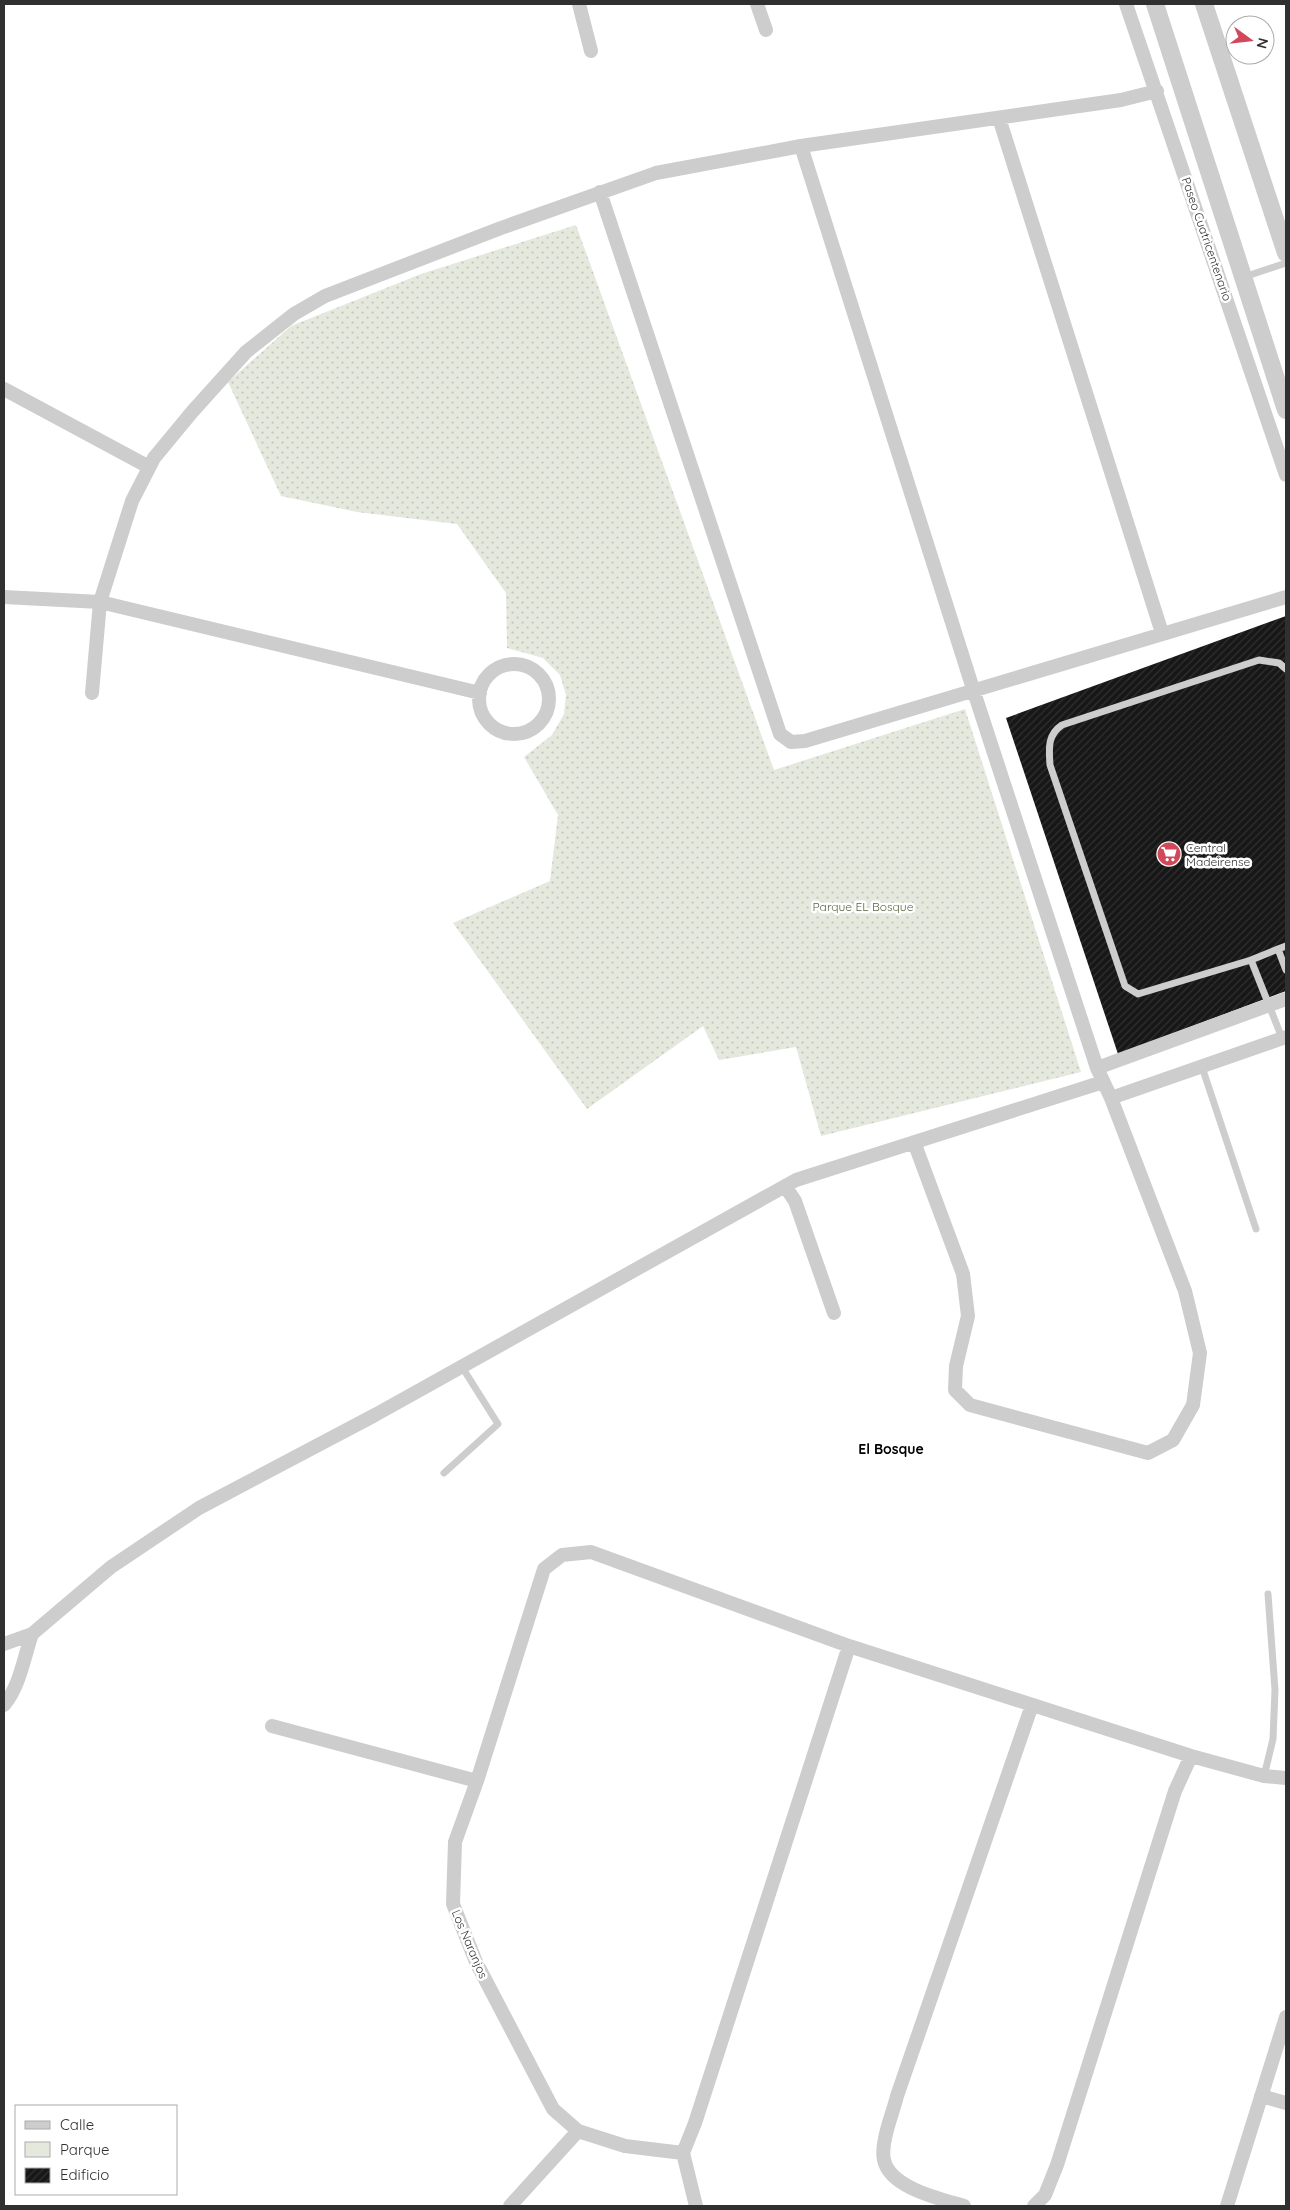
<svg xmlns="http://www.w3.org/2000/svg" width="1290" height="2210" viewBox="0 0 1290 2210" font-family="Quicksand,sans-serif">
<defs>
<pattern id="green-dots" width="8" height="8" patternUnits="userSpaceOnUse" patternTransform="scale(1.25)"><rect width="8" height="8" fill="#e4e8dd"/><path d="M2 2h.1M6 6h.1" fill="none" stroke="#c4c7be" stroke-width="1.8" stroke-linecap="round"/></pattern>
<pattern id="building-hatch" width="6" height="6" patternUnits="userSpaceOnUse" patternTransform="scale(1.25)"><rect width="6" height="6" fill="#171717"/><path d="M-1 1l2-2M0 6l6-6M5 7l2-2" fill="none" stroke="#303030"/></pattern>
</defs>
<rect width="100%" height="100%" fill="#fff"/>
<!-- green -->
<path fill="url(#green-dots)" d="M576,225L774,770L965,709L1081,1072L821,1136L796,1047L719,1060L703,1026L587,1109L453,923L550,881L558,815L524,757L552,735L564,714L566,695L560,675L543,658L507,648L506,593L457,524L357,512L281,496L228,382L291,326L421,274Z"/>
<!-- building -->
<path fill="url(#building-hatch)" d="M1286,616V991L1118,1054L1006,718Z"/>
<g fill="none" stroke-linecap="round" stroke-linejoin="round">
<!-- service -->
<path stroke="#cdcdcd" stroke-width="7" d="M1244,277L1286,263
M1286,946L1278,949L1286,970
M1251,960L1278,949
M1282,1038L1251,960L1138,994L1125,986L1050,765C1049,749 1047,735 1062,725L1259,660L1279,663L1286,669
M1202,1067L1256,1229
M444,1473L498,1424L462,1367
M1264,1776L1273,1739L1275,1690L1268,1594"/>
<!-- minor -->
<path stroke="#cdcdcd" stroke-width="14" d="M579,4L591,51
M757,4L766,30
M1126,4L1286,475
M999,118L1162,633
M801,146L974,692L1097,1068L1111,1098L1185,1291L1200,1353L1193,1405L1173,1440L1148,1453L970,1405L955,1390L956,1366L968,1316L963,1274L914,1142
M600,192L780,734L791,742L805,741L1286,597
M4,389L149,467
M4,597L100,602L480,693
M479 699a35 35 0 1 1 70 0a35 35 0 1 1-70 0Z
M92,693L100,602L132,501L154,458L192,412L246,352L294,314L325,296L501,228L656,173L801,146L1121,100L1157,91
M1097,1068L1286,999
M1111,1098L1286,1037
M785,1186L795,1201L834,1313
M4,1644L32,1634L111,1567L199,1508L375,1415L796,1180L1103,1082
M4,1705C20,1686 24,1657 32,1634
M272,1726L477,1781
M1261,2096L1286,2103
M683,2153L625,2146L578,2131L553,2109L476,1962L453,1904L455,1842L477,1781L544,1569L562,1555L591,1552L849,1646L1191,1756L1264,1776L1286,1778
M510,2206L578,2131
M696,2206L683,2153L695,2123L849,1646
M964,2206C941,2199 890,2188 884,2160C880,2143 893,2113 897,2096L1032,1705
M1034,2206L1045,2195L1057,2165L1175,1791L1191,1756
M1227,2206L1286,2017"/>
<!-- tertiary -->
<path stroke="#cdcdcd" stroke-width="18" d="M1155,4L1286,410
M1204,4L1286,253"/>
</g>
<!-- icons -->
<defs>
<symbol id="supermarket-disc" viewBox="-11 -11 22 22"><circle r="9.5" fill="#d1485b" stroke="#fff"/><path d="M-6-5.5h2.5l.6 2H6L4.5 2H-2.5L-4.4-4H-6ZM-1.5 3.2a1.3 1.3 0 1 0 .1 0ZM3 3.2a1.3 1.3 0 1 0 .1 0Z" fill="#fff"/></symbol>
</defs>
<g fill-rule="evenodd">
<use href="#supermarket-disc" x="1155" y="840" width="28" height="28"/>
</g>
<g text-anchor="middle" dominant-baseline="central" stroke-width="5" stroke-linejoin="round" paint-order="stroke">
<!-- street labels -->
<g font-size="12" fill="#303030" stroke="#fff">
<text transform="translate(1207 239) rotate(71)">Paseo Cuatricentenario</text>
<text transform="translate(470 1944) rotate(67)">Los Naranjos</text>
</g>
<!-- poi labels -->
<g font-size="12" fill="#303030" stroke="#fff" text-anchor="start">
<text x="1186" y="847">Central<tspan x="1186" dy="14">Madeirense</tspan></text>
</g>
<!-- park labels -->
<g font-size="12" fill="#566742" stroke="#fff">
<text x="863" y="906">Parque EL Bosque</text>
</g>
<!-- neighbourhood labels -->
<g font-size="14" font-weight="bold" fill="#000" stroke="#fff">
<text x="891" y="1449">El Bosque</text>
</g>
</g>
<!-- border -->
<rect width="1290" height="2210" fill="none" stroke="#303030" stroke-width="10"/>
<!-- legend -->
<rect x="15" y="2105" width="162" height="90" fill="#ffffff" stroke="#acacac"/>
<rect x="25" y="2121" width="25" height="8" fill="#cdcdcd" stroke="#acacac"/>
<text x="60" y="2130" font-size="15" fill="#303030">Calle</text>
<rect x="25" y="2142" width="25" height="15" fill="#e4e8dd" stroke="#acacac"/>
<text x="60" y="2155" font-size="15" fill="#303030">Parque</text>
<rect x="25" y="2168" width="25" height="15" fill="url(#building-hatch)" stroke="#acacac"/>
<text x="60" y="2180" font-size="15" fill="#303030">Edificio</text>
<!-- north arrow -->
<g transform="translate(1250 40) rotate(105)"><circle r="24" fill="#ffffff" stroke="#acacac"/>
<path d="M0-4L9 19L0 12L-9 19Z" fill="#d1485b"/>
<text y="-8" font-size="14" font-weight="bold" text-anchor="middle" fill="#303030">N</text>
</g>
</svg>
